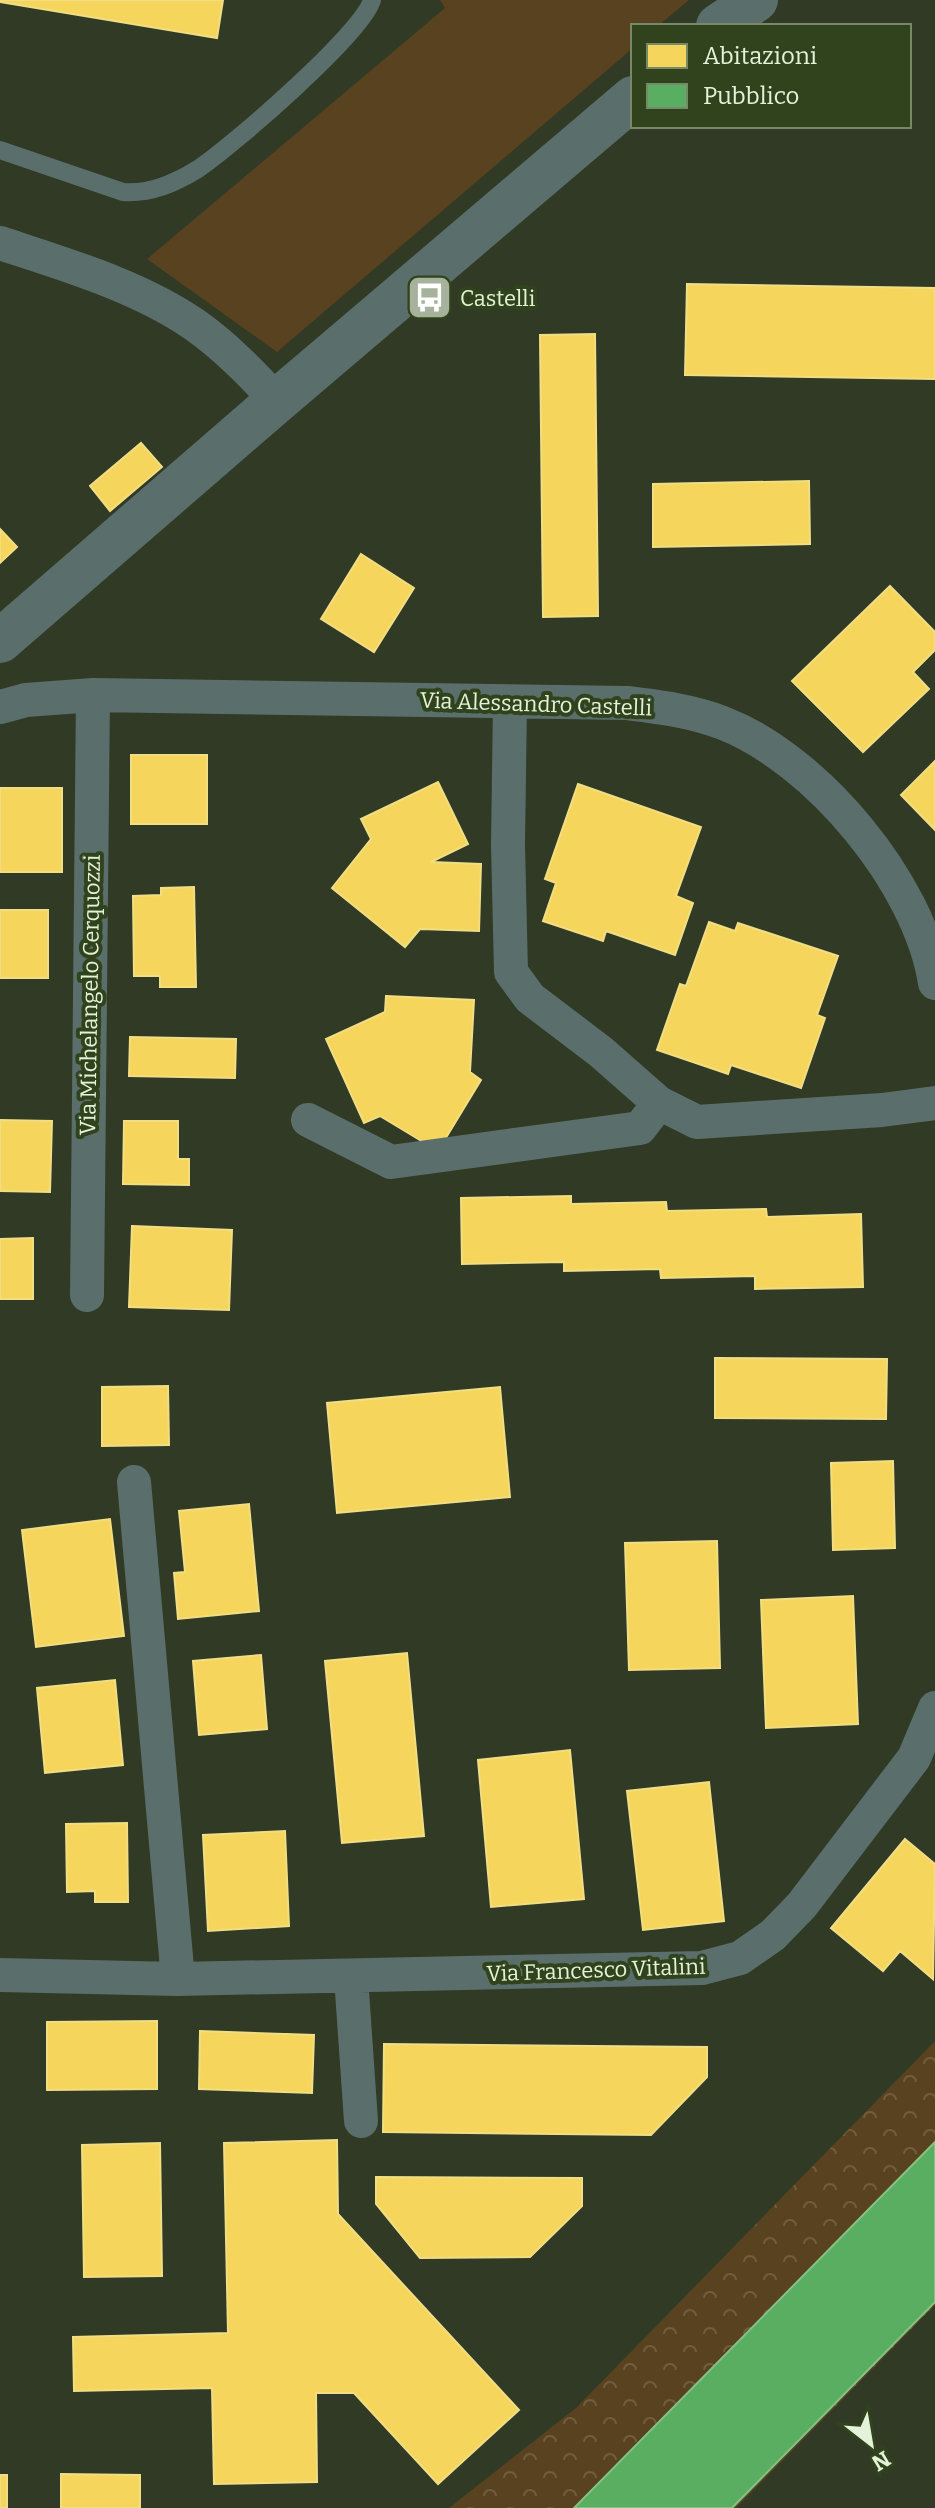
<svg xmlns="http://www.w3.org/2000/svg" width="935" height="2508" viewBox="0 0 935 2508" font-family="Bitter,serif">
<defs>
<pattern id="park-crowns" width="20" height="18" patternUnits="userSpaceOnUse" patternTransform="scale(2)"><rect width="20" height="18" fill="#59421f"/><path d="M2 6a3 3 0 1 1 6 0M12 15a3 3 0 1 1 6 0" fill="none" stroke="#715e3f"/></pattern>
</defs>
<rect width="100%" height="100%" fill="#303a25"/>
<!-- grass -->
<path fill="#59421f" d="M440,0H689L658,26H633V48L277,352L147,259L445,8Z"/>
<!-- park -->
<path fill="url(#park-crowns)" d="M935,2041V2305L736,2508H449L576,2408Z"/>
<!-- homes -->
<path fill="#f6d55c" stroke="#f1de82" stroke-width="2" d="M0,0H223L217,38L0,2Z
M687,284L935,288V379L685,375Z
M595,334L598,616L543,617L540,335Z
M141,443L162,467L110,511L90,486Z
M809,481L810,544L653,547V484Z
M0,529L17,547L0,563Z
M361,554L414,588L374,652L321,619Z
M890,586L935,632V650L913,672L929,689L863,752L792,681Z
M131,755H207V824H131Z
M935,761V830L901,795Z
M438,782L468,844L431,862L481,864L479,931L420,929L405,947L332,888L371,839L361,819Z
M578,784L701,827L676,896L693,903L675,955L606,931L603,941L543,921L556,883L545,879Z
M0,788H62V872H0Z
M194,887L196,987H160V976H134L133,896L161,895V888Z
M0,910H48V978H0Z
M709,922L735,931L738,923L838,956L817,1015L825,1018L801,1088L731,1065L728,1074L657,1050L680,984L686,986Z
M386,996L474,1000L470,1072L481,1080L438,1151L380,1116L364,1123L326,1039L385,1012Z
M130,1037L236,1039L235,1078L129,1076Z
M0,1120L52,1121L50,1192L0,1191Z
M124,1121H178V1159H189V1185L123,1184Z
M571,1196V1204L666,1202L667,1211L766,1209L767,1217L861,1214L863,1287L755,1289V1276L661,1278L660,1269L564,1271V1262L462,1264L461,1198Z
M132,1226L232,1230L229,1310L129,1307Z
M33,1238V1299H0V1239Z
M715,1358L887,1359L886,1419L715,1418Z
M168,1386L169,1445L102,1446V1387Z
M500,1387L510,1497L337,1513L327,1403Z
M893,1461L895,1548L833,1550L831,1463Z
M249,1504L259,1611L178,1619L174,1573L185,1572L179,1511Z
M110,1519L124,1636L36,1647L22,1530Z
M717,1541L720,1668L629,1670L625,1543Z
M853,1596L858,1724L766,1728L761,1600Z
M407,1653L424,1836L342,1843L325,1661Z
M261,1655L267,1729L199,1735L193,1661Z
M115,1680L123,1765L45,1773L37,1688Z
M570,1750L584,1899L491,1907L478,1760Z
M709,1782L724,1921L643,1930L627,1791Z
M127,1823L128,1902H95V1891L67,1892L66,1824Z
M285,1831L289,1926L208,1931L203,1835Z
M905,1839L935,1864L933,1979L900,1951L883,1971L831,1928Z
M157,2021V2089L47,2090V2022Z
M200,2031L314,2035L312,2093L199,2089Z
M384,2044L707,2047V2077L651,2135L383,2132Z
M337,2140L338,2214L519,2410L438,2484L354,2393H316L317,2482L214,2484L212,2388L74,2391L73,2337L228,2333L224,2143Z
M160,2143L162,2276L84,2277L82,2145Z
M376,2177L582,2178V2206L530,2257L420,2258L376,2204Z
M61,2474L140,2475V2508H61Z
M0,2475H7V2508H0Z"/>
<!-- public -->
<path fill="#5aae61" stroke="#84c285" stroke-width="2" d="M935,2142V2302L732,2508H574Z"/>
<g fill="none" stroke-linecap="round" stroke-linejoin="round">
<!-- service -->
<path stroke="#5a6f6b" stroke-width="18" d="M0,150L123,192C151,194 175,183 198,169C231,147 363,33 372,0"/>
<!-- minor -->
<path stroke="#5a6f6b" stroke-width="34" d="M0,243C64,264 139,286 195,325C225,346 252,374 277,401
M510,702L508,845L511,972L530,998L601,1052L659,1103L697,1122L882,1110L935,1103
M0,707L26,700L93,695L627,703C660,707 692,711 723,723C816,759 920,883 935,983
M308,1120L391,1162L640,1128L659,1103
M87,1295L93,695
M134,1482L178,1979
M0,1975L178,1979L702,1968L740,1958L773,1935L802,1905L914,1758L935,1708
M351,1977L361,2121"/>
<!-- tertiary -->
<path stroke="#5a6f6b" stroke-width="44" d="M718,26L756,0
M0,641L277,401L633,98"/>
</g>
<!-- icons -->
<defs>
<symbol id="bus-square" viewBox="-11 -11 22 22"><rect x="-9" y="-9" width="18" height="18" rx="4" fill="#a6b29b" stroke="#30431c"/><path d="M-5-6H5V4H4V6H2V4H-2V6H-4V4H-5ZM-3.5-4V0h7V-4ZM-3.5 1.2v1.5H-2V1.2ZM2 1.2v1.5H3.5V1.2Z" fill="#fff"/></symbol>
</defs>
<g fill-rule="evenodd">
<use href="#bus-square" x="404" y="272" width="51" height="51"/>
</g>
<g text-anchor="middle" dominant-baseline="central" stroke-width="8" stroke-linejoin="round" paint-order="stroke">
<!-- poi labels -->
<g font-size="22" fill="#e5f2da" stroke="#30431c" text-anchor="start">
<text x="460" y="298">Castelli</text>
</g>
<!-- street labels -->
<g font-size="22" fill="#e5f2da" stroke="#30431c">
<text transform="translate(536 704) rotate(2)">Via Alessandro Castelli</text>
<text transform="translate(90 995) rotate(-89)">Via Michelangelo Cerquozzi</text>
<text transform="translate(596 1970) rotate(-2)">Via Francesco Vitalini</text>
</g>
</g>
<!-- legend -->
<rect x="631" y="24" width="280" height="104" fill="#30431c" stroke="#788968" stroke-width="2"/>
<rect x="647" y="44" width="40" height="24" fill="#f6d55c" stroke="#788968" stroke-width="2"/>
<text x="703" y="64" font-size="24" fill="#e5f2da">Abitazioni</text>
<rect x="647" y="84" width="40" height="24" fill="#5aae61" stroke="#788968" stroke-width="2"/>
<text x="703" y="104" font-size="24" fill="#e5f2da">Pubblico</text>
<!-- north arrow -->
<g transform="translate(871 2444) rotate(149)" stroke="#30431c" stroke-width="6" paint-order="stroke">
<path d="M0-6L14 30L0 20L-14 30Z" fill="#e5f2da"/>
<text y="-12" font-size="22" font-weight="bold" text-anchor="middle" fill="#e5f2da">N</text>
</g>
</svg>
